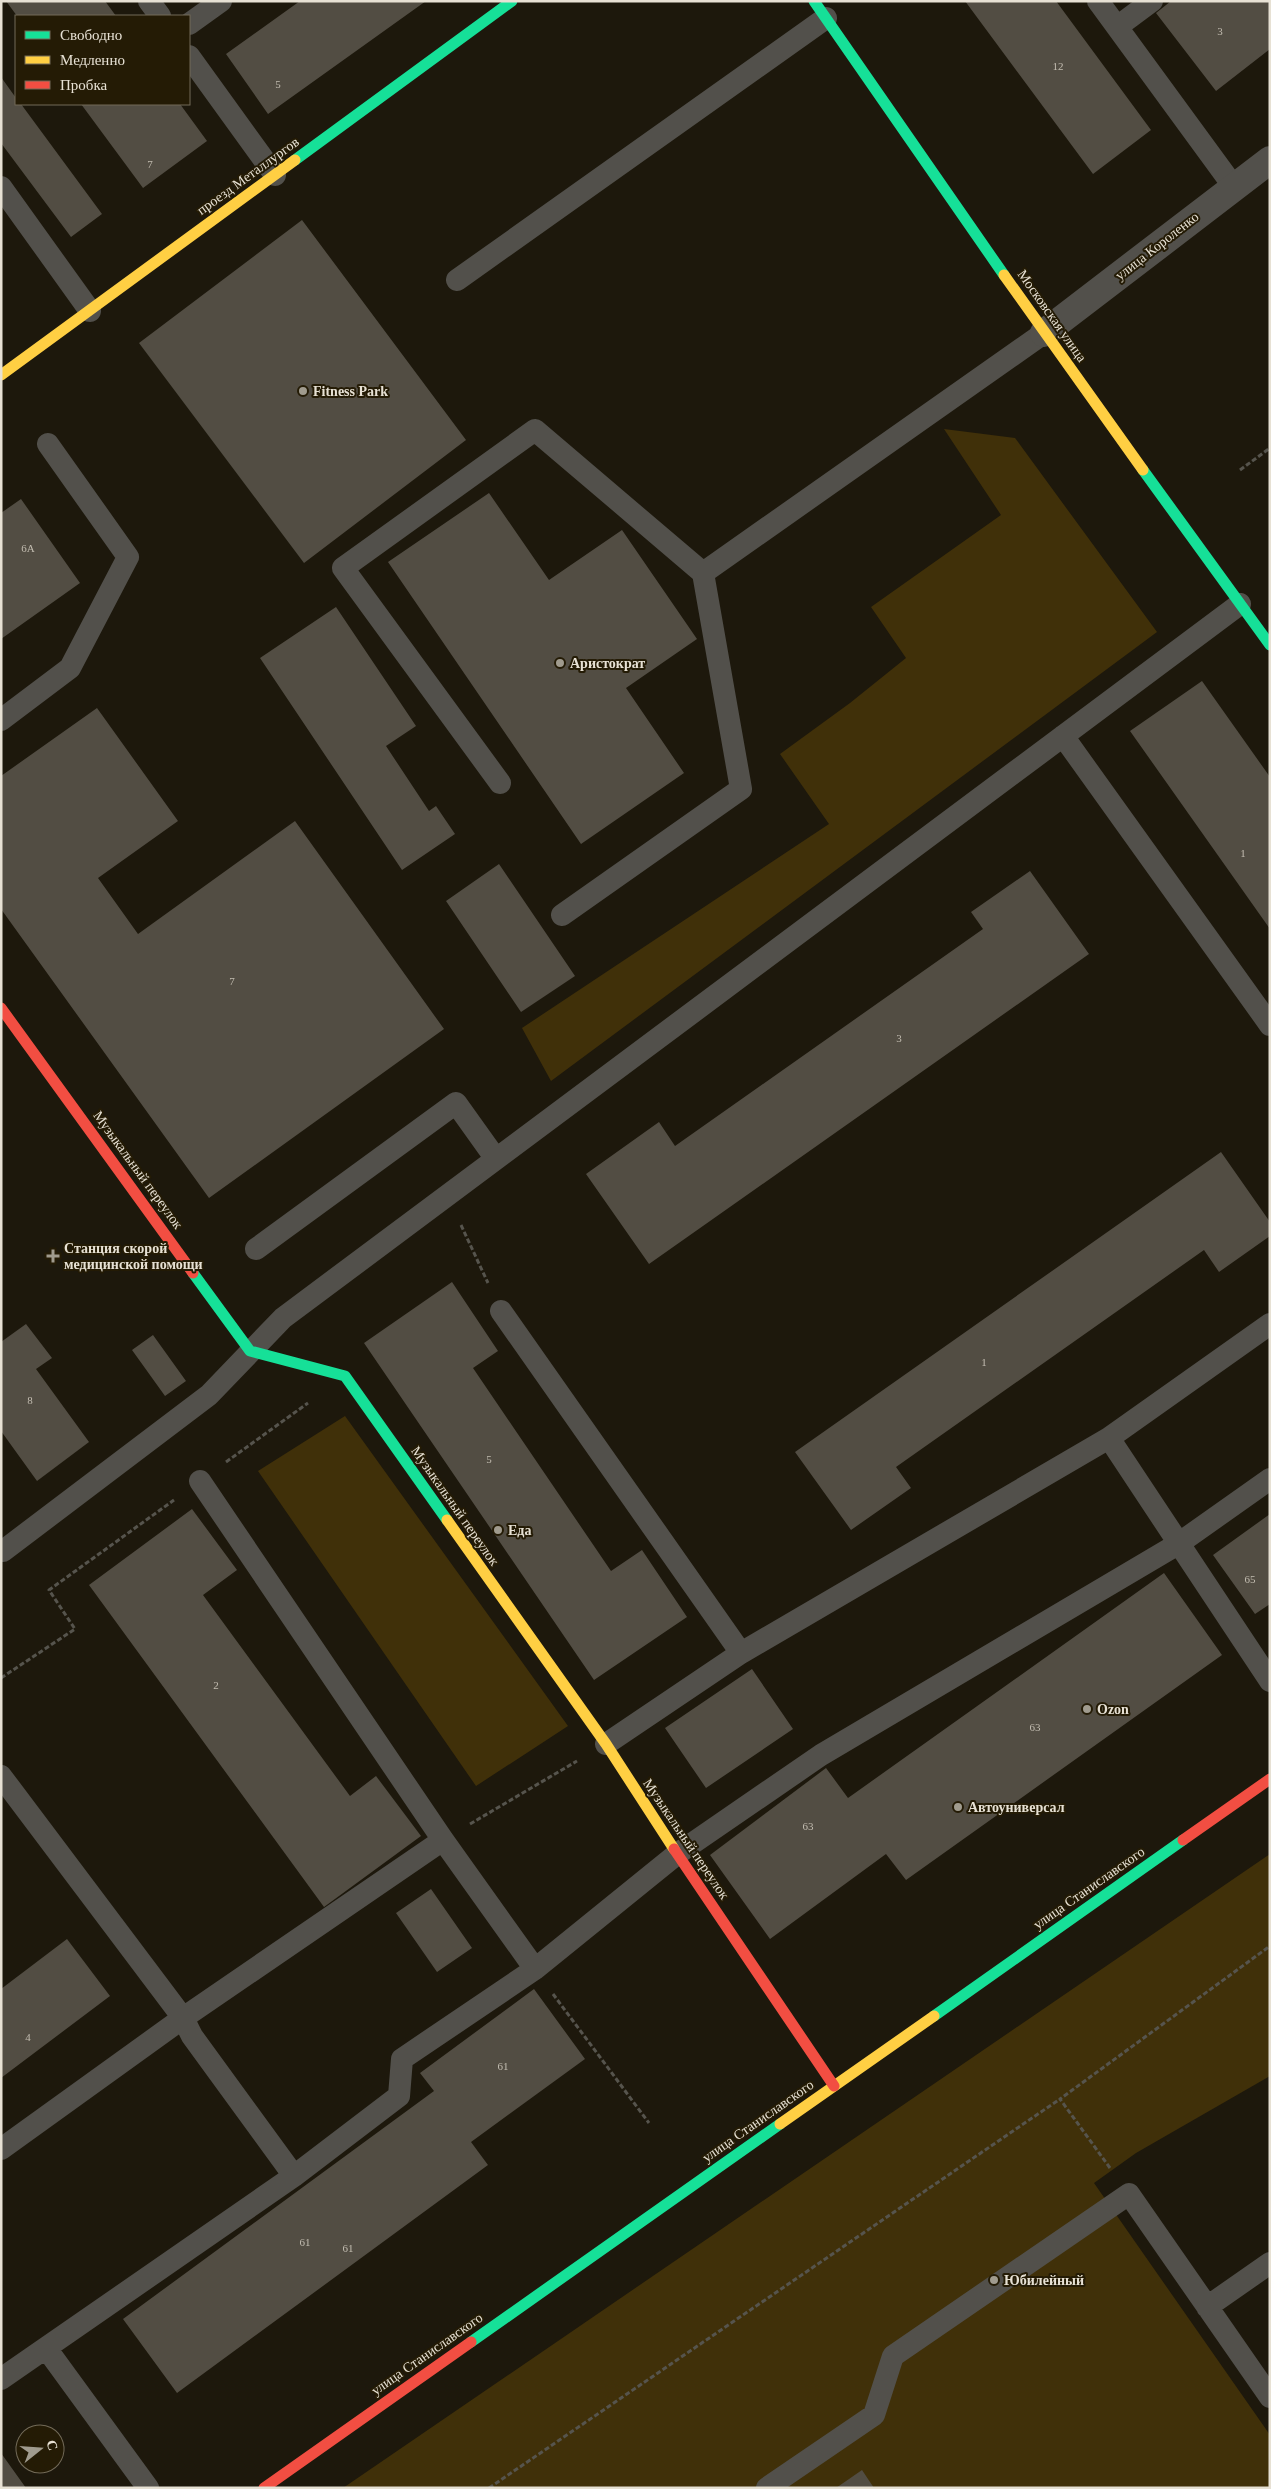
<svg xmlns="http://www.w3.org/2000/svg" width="1271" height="2489" viewBox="0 0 1271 2489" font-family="'Times New Roman',serif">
<rect width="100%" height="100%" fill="#1d180c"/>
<!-- green -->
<path fill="#403009" d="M944,429L1015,438L1157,632L551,1081L522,1028L829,824L780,754L850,703L906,658L871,607L1001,515Z
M345,1416L568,1726L476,1786L258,1471Z
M1270,1854V2076L1136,2153L1094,2183L1270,2435V2488H343Z"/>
<!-- building -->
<path fill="#524d43" d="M6,1H105L116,16H17Z
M300,1H426L268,114L226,54Z
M965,1H1056L1151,130L1093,174Z
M1171,1H1270V49L1216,91L1156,13Z
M1,77L16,98V104H21L102,214L71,237L1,143Z
M81,104H180L207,141L143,188Z
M302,220L466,440L304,563L139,343Z
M489,493L549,580L622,530L697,639L626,688L684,773L581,844L388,562Z
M21,499L80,583L1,639V513Z
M336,607L416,726L386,746L429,811L436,806L455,834L402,870L260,658Z
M1202,681L1270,777V929L1130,731Z
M97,708L178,821L98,878L138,934L295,821L444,1029L209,1198L1,909V776Z
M499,864L575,976L521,1012L446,901Z
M1030,871L1089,954L649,1264L586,1174L659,1122L675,1146L983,929L971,912Z
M1221,1152L1270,1222V1236L1219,1272L1204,1250L896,1467L911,1488L851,1530L795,1452Z
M452,1282L498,1351L473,1368L611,1571L642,1550L687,1617L594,1680L364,1343Z
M26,1324L52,1358L36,1369L89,1442L37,1481L1,1431V1342Z
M153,1335L186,1381L165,1396L132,1350Z
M192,1509L237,1570L203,1595L350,1796L376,1776L421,1836L324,1907L89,1585Z
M1270,1514V1604L1255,1614L1213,1555Z
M1164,1573L1222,1655L906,1880L886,1854L770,1939L710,1855L826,1768L848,1798Z
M752,1669L793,1729L706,1788L665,1728Z
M431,1889L472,1948L437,1972L396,1913Z
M67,1939L110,1996L1,2078V1989Z
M534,1989L585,2059L471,2142L488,2165L177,2393L123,2319L434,2091L420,2073Z
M1,2453L26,2488H1Z
M862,2470L874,2488H836Z"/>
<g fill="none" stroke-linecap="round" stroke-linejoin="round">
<!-- path -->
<path stroke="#56544d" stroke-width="3" stroke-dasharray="5 2.5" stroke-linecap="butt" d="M1240,470L1270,448
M461,1225L488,1283
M226,1462L308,1403
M1,1678L75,1629L49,1590L174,1500
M470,1824L577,1761
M553,1994L649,2123
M1110,2168L1060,2099L1270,1946
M489,2488L1060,2099"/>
<!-- lane -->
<path stroke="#52504b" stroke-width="22" d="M149,1L160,16
M1098,1L1234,187
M189,24L221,1
M1117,27L1152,1
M189,56L275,175
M1,187L90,311
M457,280L826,18
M703,573L1044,333
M1,720L70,668L128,557L48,444
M1063,736L1270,1025
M500,783L343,568L535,430L703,573L741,789L562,915
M256,1249L456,1103L496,1159
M501,1311L741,1653
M1109,1438L1270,1681
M200,1481L443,1840L535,1969
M1,1549L3,1551L209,1395L283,1318L1240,604
M606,1744L741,1653L1109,1438L1270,1324
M1,1776L183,2018L192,2036L294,2176
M1,2149L183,2018L443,1840
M1207,2307L1270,2263
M46,2348L148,2488
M1,2379L294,2176L399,2096L402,2059L535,1969L677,1854L821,1755L1178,1544L1270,1479
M767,2488L874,2415L893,2356L1129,2194L1270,2397"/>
<!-- street -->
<path stroke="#52504b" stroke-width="28" d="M1044,333L1270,160"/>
<!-- fast -->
<path stroke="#16e098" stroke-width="11" d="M814,1L1004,275
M295,160L512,1
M1143,470L1270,645
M193,1273L250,1351L345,1376L447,1520
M934,2016L1183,1840
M471,2342L780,2124"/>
<!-- slow -->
<path stroke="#ffcf43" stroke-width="11" d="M1004,275L1143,470
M1,375L295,160
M447,1520L606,1744L674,1849
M780,2124L934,2016"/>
<!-- jam -->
<path stroke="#f24e42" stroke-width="11" d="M1,1008L193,1273
M1183,1840L1270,1779
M674,1849L834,2086
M264,2488L471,2342"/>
</g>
<!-- markers -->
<g fill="#a09b8e" stroke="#241b05" stroke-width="2">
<circle cx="303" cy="391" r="5"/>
<circle cx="560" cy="663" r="5"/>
<path d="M50.5 1248.5h5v5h5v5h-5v5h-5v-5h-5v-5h5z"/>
<circle cx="498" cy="1530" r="5"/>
<circle cx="1087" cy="1709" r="5"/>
<circle cx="958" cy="1807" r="5"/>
<circle cx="994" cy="2280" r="5"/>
</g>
<g text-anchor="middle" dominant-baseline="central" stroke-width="4" stroke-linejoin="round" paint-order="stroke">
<!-- number labels -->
<g font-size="11" fill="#c2bcb0">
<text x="1220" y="31">3</text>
<text x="1058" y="66">12</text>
<text x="278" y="84">5</text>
<text x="150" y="164">7</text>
<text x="28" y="548">6А</text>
<text x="1243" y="853">1</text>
<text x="232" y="981">7</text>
<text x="899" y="1038">3</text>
<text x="984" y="1362">1</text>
<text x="30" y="1400">8</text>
<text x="489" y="1459">5</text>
<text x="1250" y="1579">65</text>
<text x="216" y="1685">2</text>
<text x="1035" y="1727">63</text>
<text x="808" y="1826">63</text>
<text x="28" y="2037">4</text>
<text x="503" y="2066">61</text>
<text x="305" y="2242">61</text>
<text x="348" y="2248">61</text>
</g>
<!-- street labels -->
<g font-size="14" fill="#e7e1d4" stroke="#241b05">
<text transform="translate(248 176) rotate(-36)">проезд Металлургов</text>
<text transform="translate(1157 246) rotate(-38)">улица Короленко</text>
<text transform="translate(1052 316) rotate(55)">Московская улица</text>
<text transform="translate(138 1170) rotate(54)">Музыкальный переулок</text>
<text transform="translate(455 1506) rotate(55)">Музыкальный переулок</text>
<text transform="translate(686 1839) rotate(56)">Музыкальный переулок</text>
<text transform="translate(1089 1888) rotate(-35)">улица Станиславского</text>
<text transform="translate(758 2121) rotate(-35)">улица Станиславского</text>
<text transform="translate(427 2354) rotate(-35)">улица Станиславского</text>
</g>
<!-- poi labels -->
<g font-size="14" font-weight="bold" fill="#e7e1d4" stroke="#241b05" text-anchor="start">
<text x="313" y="391">Fitness Park</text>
<text x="570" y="663">Аристократ</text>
<text x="64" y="1248">Станция скорой<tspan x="64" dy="16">медицинской помощи</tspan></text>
<text x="508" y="1530">Еда</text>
<text x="1097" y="1709">Ozon</text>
<text x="968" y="1807">Автоуниверсал</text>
<text x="1004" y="2280">Юбилейный</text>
</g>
</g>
<!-- border -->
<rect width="1271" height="2489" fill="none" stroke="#e7e1d4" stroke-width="5"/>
<!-- legend -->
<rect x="15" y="15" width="175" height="90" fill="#241b05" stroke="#726a58"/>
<rect x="25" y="31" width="25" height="8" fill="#16e098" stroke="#726a58"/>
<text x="60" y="40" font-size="15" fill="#e7e1d4">Свободно</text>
<rect x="25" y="56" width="25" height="8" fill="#ffcf43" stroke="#726a58"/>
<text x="60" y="65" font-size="15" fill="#e7e1d4">Медленно</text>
<rect x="25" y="81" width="25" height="8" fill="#f24e42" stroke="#726a58"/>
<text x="60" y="90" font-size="15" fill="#e7e1d4">Пробка</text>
<!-- north arrow -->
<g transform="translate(40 2449) rotate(73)"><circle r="24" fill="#241b05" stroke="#726a58"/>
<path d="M0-4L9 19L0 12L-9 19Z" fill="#a09b8e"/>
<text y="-8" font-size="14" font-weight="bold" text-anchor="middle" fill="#e7e1d4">С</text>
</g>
</svg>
